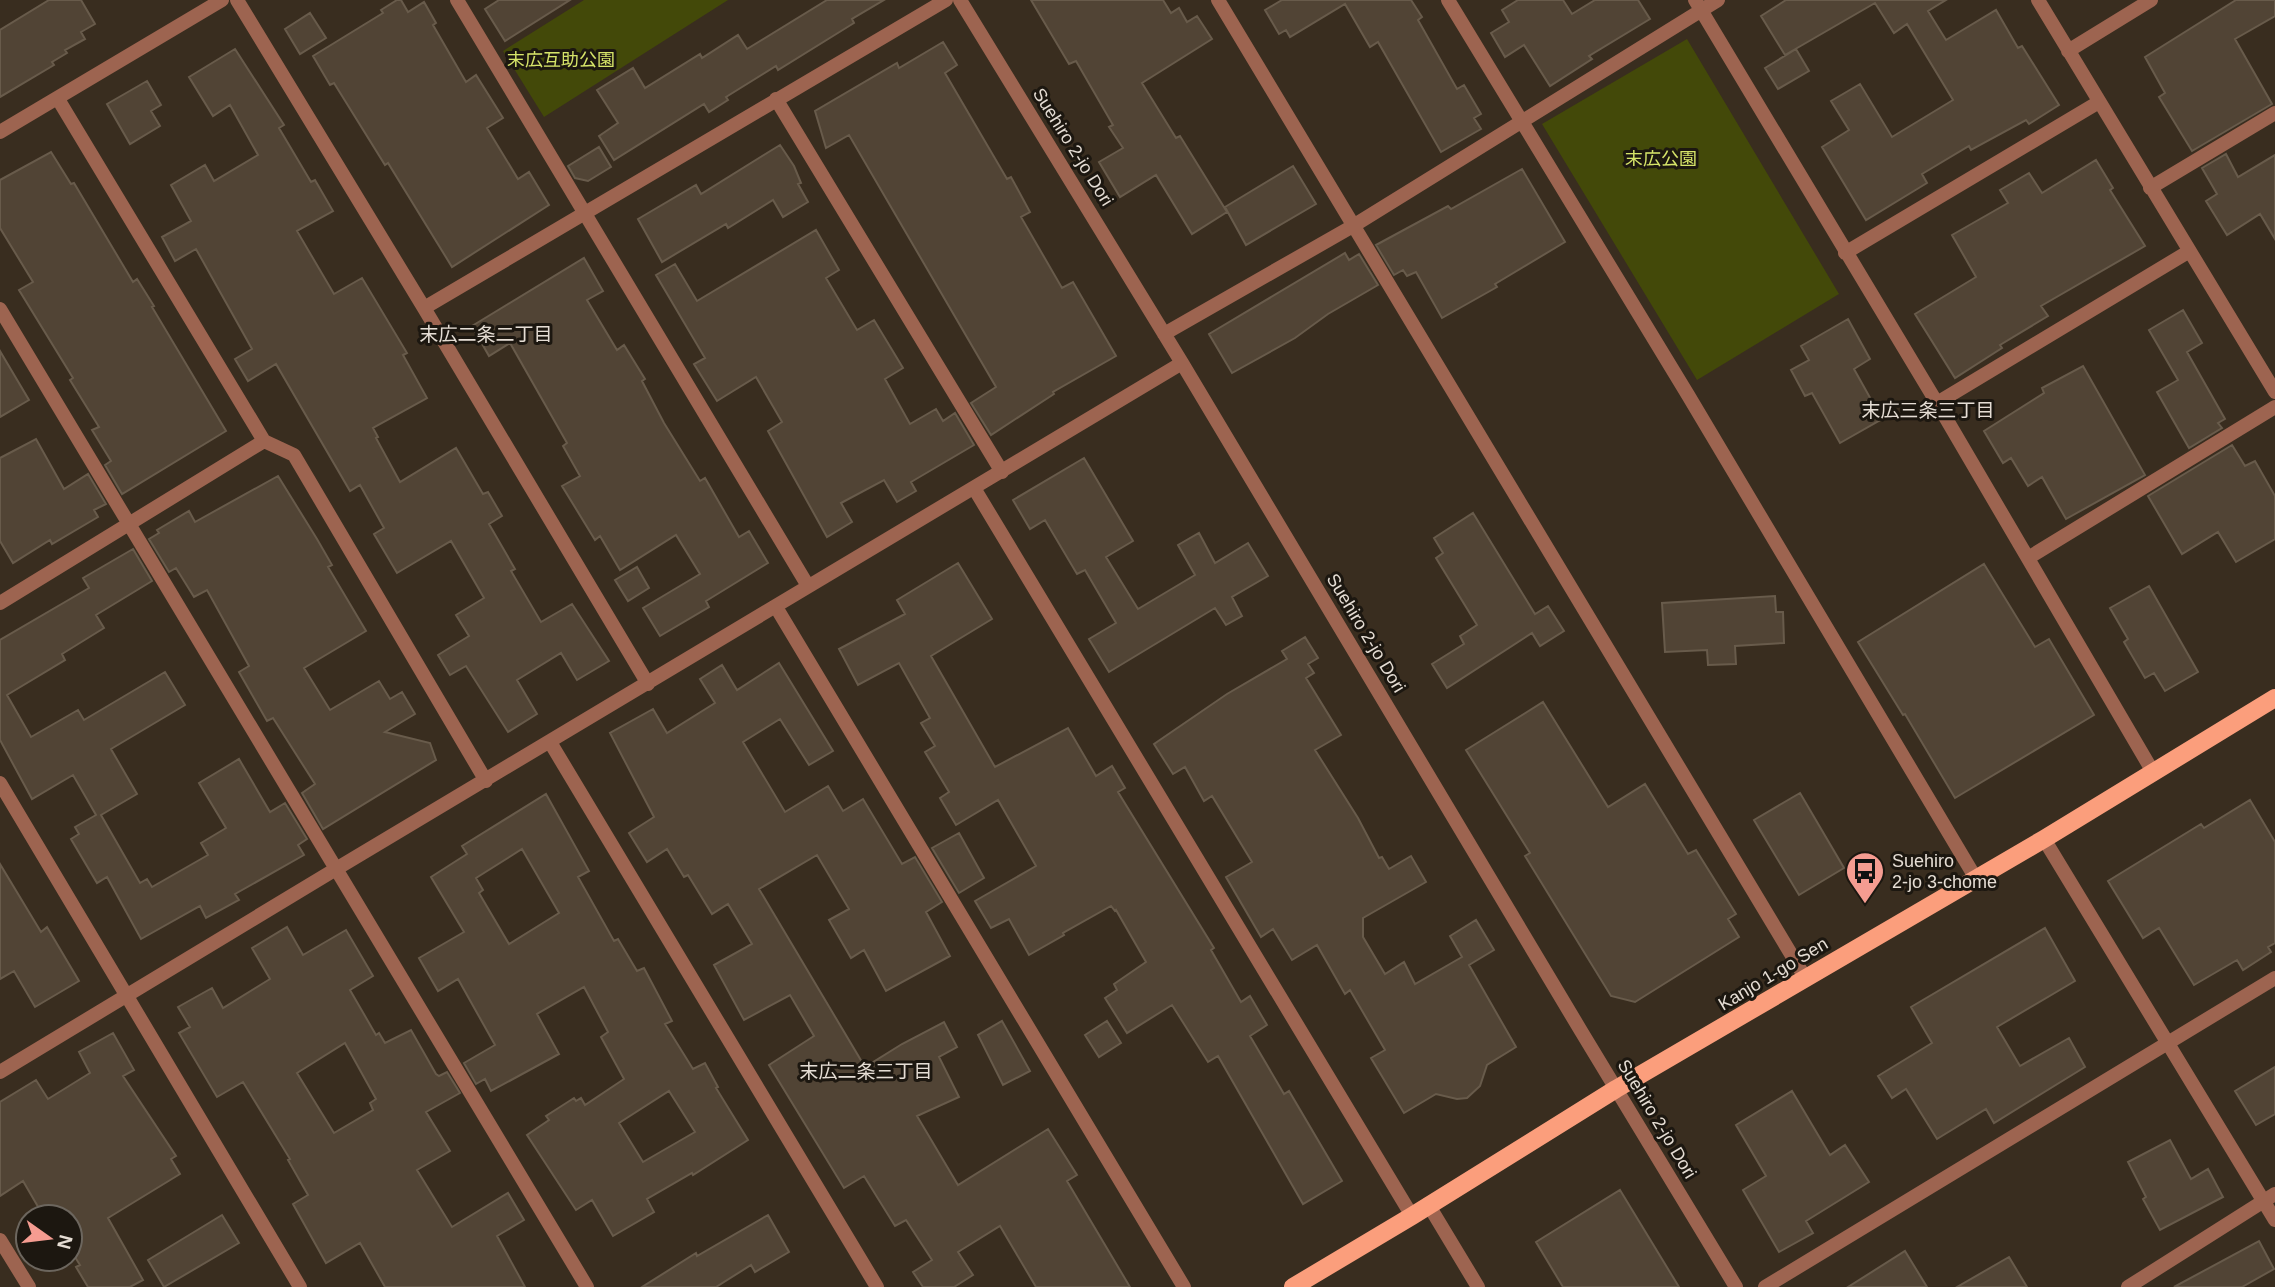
<svg xmlns="http://www.w3.org/2000/svg" width="2275" height="1287" viewBox="0 0 2275 1287" font-family="Helvetica,'Noto Sans JP',sans-serif">
<rect width="100%" height="100%" fill="#392d1f"/>
<!-- green -->
<path fill="#434909" d="M584,0H728L544,117L503,51Z
M1687,39L1839,294L1697,380L1542,124Z"/>
<!-- building -->
<path fill="#514435" stroke="#685b4b" stroke-width="2" fill-rule="evenodd" d="M49,0H81L95,24L81,32L85,39L65,50L67,53L52,62L54,65L0,97V30Z
M397,0H401L408,12L424,2L436,23L433,25L466,82L476,75L503,118L487,128L518,179L529,172L549,205L452,267L388,163L385,165L334,83L330,85L313,56L383,13L381,10Z
M499,0H570L505,41L485,9Z
M827,0H884L852,19L854,23L778,70L776,66L726,97L728,100L709,112L704,104L614,160L599,136L618,123L597,90L633,68L645,88L700,54L702,58L738,35L747,49Z
M1031,0H1163L1171,13L1179,8L1187,22L1197,16L1212,39L1142,83L1176,138L1180,136L1227,212L1192,234L1156,175L1120,197L1099,162L1123,148L1109,127L1113,125L1076,61L1069,64Z
M1282,0H1411L1422,17L1418,20L1457,89L1464,85L1481,114L1474,118L1481,129L1441,152L1378,42L1370,47L1345,4L1290,37L1286,30L1279,34L1265,10Z
M1518,0H1563L1572,14L1595,0H1638L1650,19L1589,56L1592,59L1550,86L1524,45L1505,57L1491,33L1509,22L1502,10Z
M1786,0H1946L1928,11L1946,40L1996,10L2018,48L2022,46L2059,105L2029,124L2026,120L1971,150L1969,146L1922,174L1927,183L1866,220L1822,147L1849,130L1831,101L1860,84L1892,137L1953,100L1907,24L1894,33L1875,3L1785,55L1761,16Z
M2236,0H2275V16L2235,39L2272,104L2192,151L2159,97L2165,93L2145,57Z
M310,13L326,38L300,54L285,29Z
M943,42L957,65L945,73L1007,179L1011,177L1030,212L1021,217L1062,288L1073,282L1116,356L1053,392L1054,394L991,435L971,403L996,387L849,135L826,148L815,111L897,63L899,68Z
M235,49L284,125L279,128L311,182L315,180L333,211L297,231L334,294L362,278L407,353L403,355L427,398L373,428L378,437L376,438L400,482L456,448L483,494L488,492L502,516L489,524L515,569L511,571L541,622L572,604L609,661L577,680L561,653L517,680L537,714L508,732L466,666L450,675L438,655L469,636L456,615L484,598L451,541L397,573L374,534L384,528L360,485L350,491L276,364L248,381L235,359L252,349L196,249L175,261L162,237L191,221L171,185L205,165L214,181L258,155L230,105L213,116L189,77Z
M1796,49L1809,71L1778,89L1765,68Z
M147,81L161,105L151,111L160,126L130,144L107,104Z
M780,145L794,166L801,183L798,184L808,202L783,217L773,200L728,228L726,224L662,262L638,219L696,185L701,194Z
M599,147L611,167L588,181L575,178L568,166Z
M51,152L71,184L74,183L133,282L137,279L154,306L152,307L226,431L122,494L105,465L111,461L92,430L99,427L70,380L73,378L19,290L33,282L0,228V180Z
M2226,154L2238,177L2275,155V239L2260,214L2227,235L2206,201L2217,194L2202,168Z
M2096,160L2113,188L2110,190L2145,246L2041,306L2048,316L2000,345L2002,348L1955,378L1915,314L1976,277L1952,235L2008,203L2000,190L2029,173L2042,193Z
M1293,166L1316,204L1246,245L1225,207Z
M1522,169L1565,242L1495,284L1497,287L1442,318L1416,272L1407,276L1403,270L1394,275L1376,245L1448,206L1451,209Z
M816,230L839,270L826,278L857,330L874,320L903,368L885,379L910,424L936,409L943,421L955,413L974,445L911,482L916,491L897,502L884,480L841,503L852,522L827,537L768,431L782,422L756,377L717,401L694,364L705,358L656,275L675,264L697,301Z
M1345,253L1349,260L1359,254L1378,285L1328,314L1295,338L1232,373L1209,334Z
M584,258L603,291L587,300L617,350L624,345L645,379L642,381L664,423L700,481L705,478L739,537L749,531L768,563L706,601L709,607L660,636L643,608L700,574L676,535L620,570L600,536L595,540L562,486L580,476L563,446L567,443L510,343L489,356L472,326Z
M2183,310L2202,343L2187,352L2225,419L2218,423L2222,428L2189,448L2157,392L2178,380L2149,330Z
M1848,319L1870,359L1854,369L1882,419L1840,443L1812,393L1805,396L1791,370L1809,360L1801,346Z
M0,351L29,400L0,417Z
M2083,366L2145,475L2066,519L2042,477L2028,486L2011,458L2003,463L1984,431L2044,393L2042,388Z
M36,439L64,489L88,474L106,504L94,510L98,517L52,544L50,540L13,563L0,541V458Z
M2232,445L2245,466L2255,461L2275,496V539L2236,562L2218,532L2182,554L2148,496Z
M1084,458L1133,541L1106,557L1138,609L1195,575L1178,545L1199,533L1215,563L1248,543L1268,576L1232,597L1242,616L1226,625L1215,608L1109,672L1089,639L1116,623L1085,570L1077,574L1045,520L1030,529L1013,500Z
M278,476L317,539L332,565L328,567L366,631L304,668L330,710L379,681L390,699L402,692L415,714L385,732L430,743L436,760L323,829L302,793L315,784L273,718L267,721L239,672L249,666L207,590L194,597L176,568L169,572L149,539L159,533L157,530L189,511L195,522Z
M1473,513L1535,614L1548,606L1564,631L1540,646L1532,633L1447,688L1432,664L1464,644L1460,636L1477,625L1436,558L1443,553L1434,538Z
M133,549L152,581L96,615L104,628L62,654L65,660L7,695L31,737L78,710L84,720L165,672L185,705L111,749L137,794L101,815L140,883L147,879L152,887L208,855L201,843L226,828L199,783L239,759L270,812L285,803L307,839L298,845L304,855L235,894L239,900L206,918L200,906L141,939L107,877L97,883L71,839L79,834L75,827L96,815L73,775L32,799L0,740V640L89,588L83,578Z
M958,563L992,619L931,656L995,767L1068,728L1096,776L1112,766L1125,788L1118,792L1214,948L1211,950L1241,1002L1250,996L1267,1025L1250,1036L1284,1094L1289,1091L1342,1181L1303,1204L1218,1056L1208,1062L1172,1005L1127,1033L1105,998L1117,990L1114,984L1146,962L1116,910L1115,911L1111,906L1063,933L1064,935L1029,955L1009,919L991,928L975,901L1036,866L998,800L956,825L940,798L949,792L925,752L935,746L921,723L930,718L899,663L858,685L839,649L905,614L897,600Z
M1984,564L2035,647L2049,639L2094,715L1955,798L1905,714L1903,715L1858,642Z
M637,567L649,588L628,601L615,580Z
M2149,586L2198,672L2165,691L2154,673L2145,678L2124,642L2128,639L2110,608Z
M1775,596L1776,612H1783L1784,643L1735,646L1736,664L1708,665L1707,650L1665,652L1662,603Z
M1305,637L1318,658L1308,664L1314,673L1306,678L1341,735L1315,750L1358,818L1379,858L1382,857L1389,869L1411,856L1426,882L1363,918V937L1385,974L1404,962L1415,984L1462,957L1450,936L1476,920L1494,950L1469,965L1516,1047L1487,1065L1480,1086L1467,1098L1457,1099L1436,1094L1404,1113L1371,1058L1385,1050L1350,990L1345,994L1317,945L1292,960L1273,929L1261,937L1226,877L1252,862L1212,796L1204,801L1185,767L1173,774L1154,744L1227,694L1287,659L1282,651Z
M779,663L833,751L809,765L780,719L743,742L785,812L828,786L843,811L863,799L902,864L915,857L942,902L926,912L950,956L886,991L864,950L851,958L829,920L849,909L817,855L759,889L865,1067L902,1044L944,1022L957,1047L939,1057L959,1097L917,1116L958,1185L1048,1129L1077,1175L1067,1181L1130,1287H1036L1000,1226L958,1252L973,1275L954,1287H923L913,1272L932,1260L906,1220L895,1226L864,1176L844,1188L769,1065L814,1036L790,995L744,1020L714,965L752,944L728,904L712,914L688,875L684,877L667,849L647,862L629,833L654,817L610,733L653,709L667,733L715,703L700,679L722,665L737,690Z
M1543,702L1608,807L1645,784L1688,854L1696,850L1736,914L1728,919L1739,937L1635,1002L1611,996L1525,856L1530,853L1466,750Z
M1800,793L1844,868L1799,895L1754,820Z
M546,794L589,871L578,877L614,941L618,939L637,971L644,968L672,1021L665,1024L693,1069L705,1063L718,1087L716,1088L748,1140L693,1175L692,1173L647,1199L654,1212L613,1236L592,1200L576,1210L527,1135L549,1120L546,1116L574,1098L576,1101L581,1098L585,1105L624,1079L601,1037L608,1032L584,987L537,1014L559,1054L491,1091L485,1079L476,1084L464,1063L495,1045L458,979L438,991L419,958L464,932L431,877L467,854L462,846ZM522,849L559,913L509,944L479,893L483,890L476,878ZM669,1091L695,1132L643,1162L619,1123Z
M2250,800L2275,842V943L2268,947L2271,952L2243,970L2237,960L2194,985L2159,928L2143,938L2108,881L2201,824L2204,828Z
M959,833L984,878L959,893L932,848Z
M0,864L41,932L47,927L79,981L35,1007L14,971L0,979Z
M287,927L303,955L346,930L373,976L350,990L376,1035L379,1033L385,1043L411,1030L436,1074L439,1076L447,1072L460,1093L426,1112L450,1151L417,1170L452,1227L508,1193L524,1220L497,1236L525,1287H385L360,1243L326,1263L293,1204L308,1195L288,1160L290,1159L243,1082L217,1097L179,1033L190,1027L178,1007L212,988L223,1008L270,979L252,948ZM345,1043L376,1099L370,1103L373,1110L334,1133L297,1073Z
M2045,928L2075,981L1997,1027L2020,1066L2069,1038L2085,1067L1994,1123L1986,1109L1937,1139L1906,1089L1892,1098L1878,1076L1932,1043L1911,1007Z
M1002,1021L1030,1071L1003,1085L978,1035Z
M1107,1021L1121,1043L1099,1057L1085,1035Z
M113,1033L134,1070L123,1076L176,1156L171,1159L180,1174L108,1218L143,1280L130,1287H88L76,1267L80,1265L70,1249V1217H44L23,1181L0,1196V1102L36,1080L48,1099L90,1073L79,1052Z
M2275,1067V1114L2256,1125L2235,1091Z
M1792,1091L1830,1155L1845,1145L1869,1182L1806,1221L1813,1233L1779,1252L1743,1190L1766,1176L1736,1125Z
M2170,1140L2191,1179L2208,1169L2223,1197L2160,1230L2143,1199L2146,1197L2128,1162Z
M1620,1190L1679,1287H1563L1536,1242Z
M222,1215L239,1243L164,1287L148,1260Z
M768,1215L789,1252L755,1272L751,1265L716,1287H642L696,1253L697,1256Z
M2259,1241L2274,1269L2242,1287H2174Z
M1905,1251L1927,1287H1848Z
M2009,1257L2027,1287H1957Z"/>
<g fill="none" stroke-linecap="round" stroke-linejoin="round">
<!-- street -->
<path stroke="#9d6450" stroke-width="14" d="M237,0L424,308L648,684
M457,0L808,586
M960,0L1182,363L1581,1031L1736,1287
M1218,0L1806,979
M1448,0L1688,395L1975,877
M1695,0L1937,403L2153,772
M2038,0L2275,392
M2068,51L2151,0
M58,99L264,441
M776,99L1002,472
M0,132L222,0
M2150,188L2275,113
M1845,253L2099,102
M424,308L946,0
M0,309L587,1287
M1164,334L1353,226L1718,0
M1937,403L2188,252
M974,488L1412,1216
M2028,558L2275,407
M0,603L264,441L294,455L486,781
M776,607L1184,1287
M550,742L877,1287
M0,783L300,1287
M2044,839L2275,1220
M0,1072L336,869L1182,363
M1428,1204L1478,1287
M0,1240L29,1287
M1765,1287L2275,978
M2128,1287L2275,1194"/>
<!-- primary -->
<path stroke="#fb9e7c" stroke-width="18" d="M1293,1287L1412,1216L1616,1089L2044,839L2275,698"/>
</g>
<!-- icons -->
<defs>
<symbol id="bus-pin" viewBox="-11 -11 22 30"><path d="M0 17L-7.5 6A9.5 9.5 0 1 1 7.5 6Z" fill="#f59c91" stroke="#1c1710"/><path d="M-5-6H5V4H4V6H2V4H-2V6H-4V4H-5ZM-3.5-4V0h7V-4ZM-3.5 1.2v1.5H-2V1.2ZM2 1.2v1.5H3.5V1.2Z" fill="#111"/></symbol>
</defs>
<g fill-rule="evenodd">
<use href="#bus-pin" x="1843" y="849" width="44" height="60"/>
</g>
<g text-anchor="middle" dominant-baseline="central" stroke-width="6" stroke-linejoin="round" paint-order="stroke">
<!-- park labels -->
<g font-size="18" fill="#d6e469" stroke="#1c1710">
<text x="561" y="60">末広互助公園</text>
<text x="1661" y="159">末広公園</text>
</g>
<!-- street labels -->
<g font-size="18" fill="#e5ddd4" stroke="#1c1710">
<text transform="translate(1073 147) rotate(58)">Suehiro 2-jo Dori</text>
<text transform="translate(1366 633) rotate(59)">Suehiro 2-jo Dori</text>
<text transform="translate(1773 974) rotate(-31)">Kanjo 1-go Sen</text>
<text transform="translate(1657 1119) rotate(59)">Suehiro 2-jo Dori</text>
</g>
<!-- poi labels -->
<g font-size="18" fill="#e5ddd4" stroke="#1c1710" text-anchor="start">
<text x="1892" y="861">Suehiro<tspan x="1892" dy="21">2-jo 3-chome</tspan></text>
</g>
<!-- neighbourhood labels -->
<g font-size="19" fill="#e5ddd4" stroke="#1c1710">
<text x="486" y="334">末広二条二丁目</text>
<text x="1928" y="410">末広三条三丁目</text>
<text x="866" y="1071">末広二条三丁目</text>
</g>
</g>
<!-- north arrow -->
<g transform="translate(49 1238) rotate(104)"><circle r="33" fill="#1c1710" stroke="#6c665e" stroke-width="2"/>
<path d="M0-5L12 26L0 18L-12 26Z" fill="#f59c91"/>
<text y="-10" font-size="19" font-weight="bold" text-anchor="middle" fill="#e5ddd4">N</text>
</g>
</svg>
